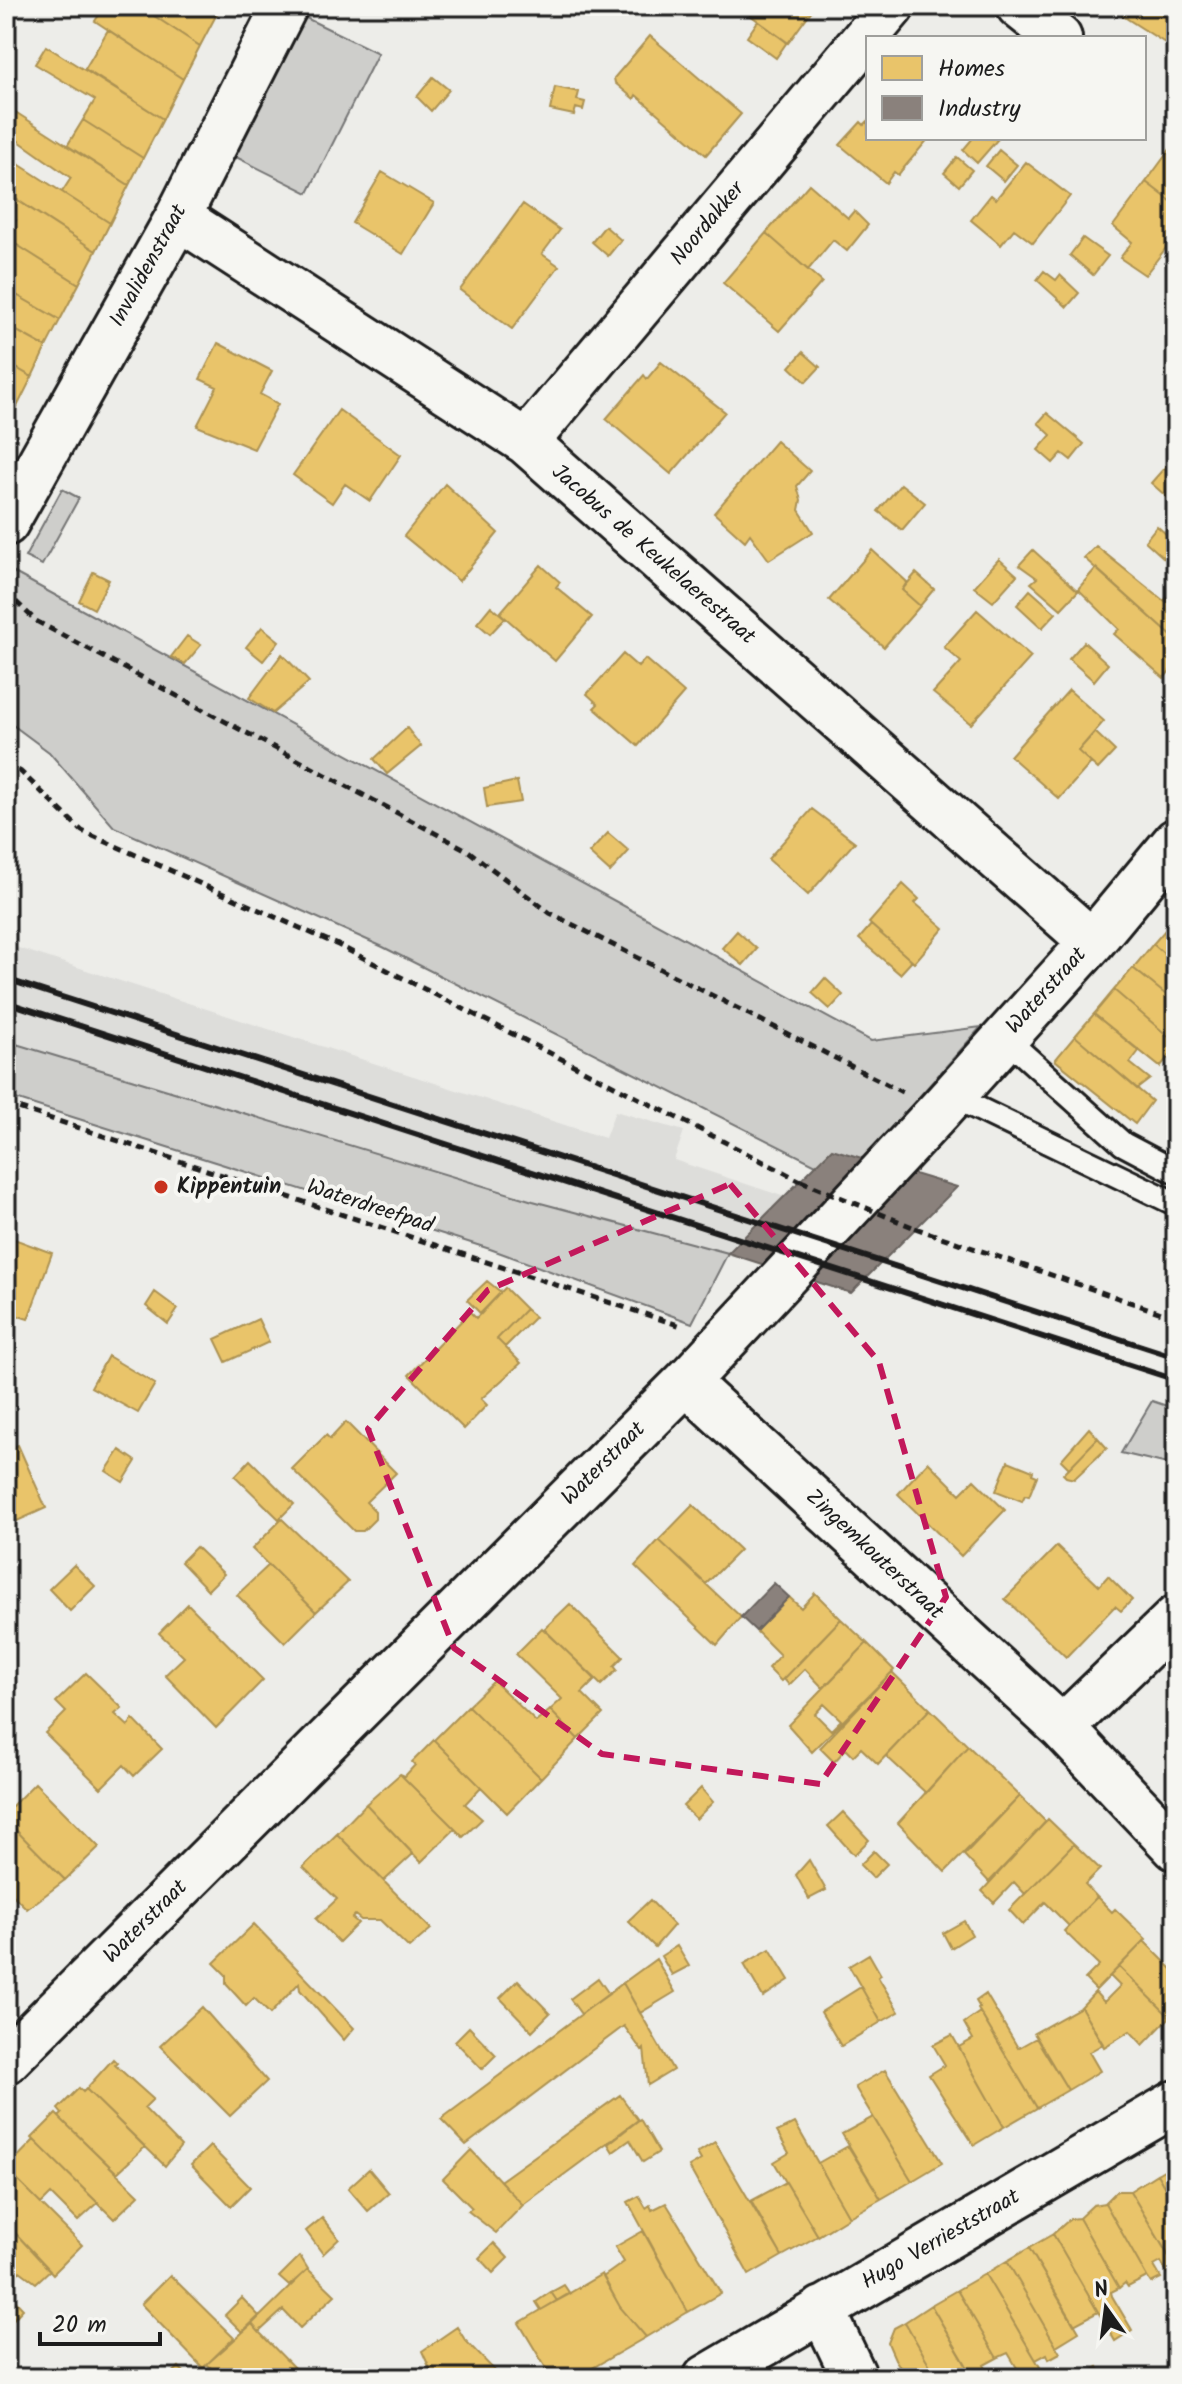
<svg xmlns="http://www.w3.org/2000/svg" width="1182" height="2384" viewBox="0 0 1182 2384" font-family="Kalam,sans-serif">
<rect width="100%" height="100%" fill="#edede9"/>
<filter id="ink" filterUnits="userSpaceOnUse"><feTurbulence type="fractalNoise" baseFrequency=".0125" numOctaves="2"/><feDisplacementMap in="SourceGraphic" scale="16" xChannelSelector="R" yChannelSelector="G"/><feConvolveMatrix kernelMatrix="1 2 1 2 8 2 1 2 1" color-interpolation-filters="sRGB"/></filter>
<g filter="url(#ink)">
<!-- built -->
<path fill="#ddddda" d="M6,944L605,1138L615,1111L684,1131L674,1160L785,1197L728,1253L533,1201L6,1041Z"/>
<!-- green -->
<path fill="#cececb" stroke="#757574" stroke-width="2" d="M304,17L378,53L308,193L234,156Z
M62,489L79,498L42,565L25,557Z
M9,570L871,1041L981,1027L864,1159L816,1165L383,947L114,827L49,752L6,720Z
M6,1041L533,1201L728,1253L692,1323L490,1249L6,1096Z
M1152,1401L1176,1409V1466L1121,1453Z"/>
<!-- homes -->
<path fill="#e9c46a" stroke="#ac9253" stroke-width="2" fill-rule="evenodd" d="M105,6H139L200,46L183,79L95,21Z
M139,6H221L200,46Z
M738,6H815L788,43Z
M1109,6H1136L1126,18Z
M1136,6H1176V50L1126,18Z
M758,21L787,42L776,58L747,37Z
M108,30L183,79L163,119L85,69Z
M650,36L741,114L706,155L636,95L634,99L615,83L614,78Z
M46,46L163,119L143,158L83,120L95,100L35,64Z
M433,77L449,90L431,111L417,97Z
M555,87L579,92L577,100L585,102L583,110L576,108L574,115L550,110Z
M6,106L129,185L110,223L62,192L71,178L6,132Z
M83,120L143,158L129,185L67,146Z
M868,121V138H929L898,175L894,172L886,183L840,145L861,122L864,125Z
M973,138L998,139L977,163L963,150Z
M1176,141V205L1146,182Z
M999,150L1017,165L1004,181L986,166Z
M6,156L110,223L96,251L6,193Z
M957,157L972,170L959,186L944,173Z
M1026,162L1070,196L1033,243L1014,229L1001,245L971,220L991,195L996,199Z
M382,172L434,203L403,254L352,223Z
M1146,182L1176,205V235L1145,275L1120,258L1132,242L1113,226Z
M809,184L848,218L854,211L868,225L847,251L833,240L808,270L766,233Z
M13,197L96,251L79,284L6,238L16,220L6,214Z
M523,204L560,230L542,254L559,266L512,329L460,290Z
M605,226L621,240L608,256L592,242Z
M766,233L822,282L779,331L723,283Z
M6,238L79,284L60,320L6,289Z
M1083,238L1108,256L1093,275L1070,255Z
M1044,271L1056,280L1060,275L1079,293L1067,307L1037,280Z
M6,289L60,320L46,347L6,325Z
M6,325L46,347L32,377L6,362Z
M218,343L272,371L260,394L278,404L254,449L197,426L217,387L200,379Z
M803,352L820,367L806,382L790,367Z
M6,362L32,377L17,407L6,401Z
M661,362L725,412L671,474L606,419L644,375L647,379Z
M6,401L17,407L6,430Z
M339,410L401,455L370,501L345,484L332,503L293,475Z
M1047,413L1084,444L1071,460L1062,453L1053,463L1038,450L1051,435L1038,423Z
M776,441L810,471L797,486L801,500L799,510L813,532L769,560L750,534L745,541L714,513Z
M1166,466L1176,475V505L1151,483Z
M445,484L498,533L459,581L404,536Z
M901,484L925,503L902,530L878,511Z
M1157,526L1176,543V569L1145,541Z
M1096,546L1164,601L1174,589L1176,592V640L1084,558Z
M872,550L907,582L902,590L920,606L884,647L829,600Z
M1033,550L1078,591L1061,609L1031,583L1037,578L1019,565Z
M999,559L1017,575L993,602L974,587Z
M541,565L560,582L556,587L592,617L555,661L500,613Z
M1096,568L1176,640V664L1164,678L1114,634L1119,629L1078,589Z
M93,572L109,580L94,609L79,601Z
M916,573L934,589L920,606L902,590Z
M1030,590L1056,613L1042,628L1017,605Z
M491,606L505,618L490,634L477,623Z
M977,610L1031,657L971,724L933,693L961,662L944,647Z
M262,627L279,641L263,661L246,647Z
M187,636L201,645L185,664L171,657Z
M1084,642L1108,664L1094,681L1069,659Z
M282,654L309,682L273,713L249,698Z
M623,654L638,667L645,659L684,693L638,746L594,708L598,704L587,694Z
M1069,690L1104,721L1078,751L1091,763L1059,799L1010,756Z
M407,728L421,746L387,774L374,759Z
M1095,732L1115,751L1098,769L1078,751Z
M517,781L521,802L487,807L484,788Z
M812,809L855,842L808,895L768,859Z
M608,833L629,851L610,872L589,853Z
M903,884L919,899L915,903L944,928L914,963L869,923Z
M1172,922L1176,925V964L1153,944Z
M871,925L912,961L900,974L859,939Z
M737,931L757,949L743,965L722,948Z
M1153,944L1176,964V1003L1133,968Z
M1133,968L1176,1003V1043L1114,990Z
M825,978L843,995L830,1009L812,993Z
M1114,990L1176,1043V1048L1160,1067L1094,1014Z
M1094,1014L1139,1051L1130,1063L1150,1079L1137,1089L1075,1036Z
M1075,1036L1152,1101L1135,1124L1055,1060Z
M6,1236L52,1253L28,1319L6,1312Z
M487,1281L501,1292L481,1314L467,1300Z
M505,1288L526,1309L497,1339L521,1363L481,1399L487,1405L464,1429L409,1375L470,1312L476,1318Z
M155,1292L178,1309L168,1324L146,1306Z
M526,1309L535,1317L505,1347L497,1339Z
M258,1319L269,1342L226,1362L215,1339Z
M108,1356L155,1384L138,1413L91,1387Z
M346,1422L396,1473L366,1502L375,1511V1519L363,1531H354L292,1469L326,1435L330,1439Z
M1089,1428L1098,1438L1069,1468L1061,1460Z
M1098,1438L1107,1448L1074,1479L1066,1477L1063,1474Z
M18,1445L46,1508L6,1526V1450Z
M120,1450L136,1461L123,1482L106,1471Z
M250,1460L294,1504L279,1519L235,1476Z
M1008,1461L1033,1471L1032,1474L1037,1476L1029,1496L1025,1495L1022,1501L996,1491Z
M928,1462L960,1494L974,1480L1005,1510L961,1556L898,1494Z
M693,1505L740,1550L706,1584L659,1540Z
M282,1519L348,1582L316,1612L252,1549Z
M659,1540L741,1617L717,1645L635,1566Z
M1057,1546L1099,1586L1108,1576L1132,1600L1121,1611L1115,1606L1066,1657L1005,1599Z
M196,1547L224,1574L208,1590L181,1562Z
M74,1565L95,1586L70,1611L49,1589Z
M269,1565L316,1612L285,1643L237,1595Z
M815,1593L841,1619L781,1681L768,1668L780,1655L756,1631L789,1597L801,1608Z
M188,1604L263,1680L216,1728L165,1675L184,1657L159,1633Z
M570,1604L623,1657L614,1666L617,1670L601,1685L544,1629Z
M841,1619L867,1643L823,1688L805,1669L789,1685L784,1679Z
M542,1628L596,1679L582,1693L603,1714L578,1739L550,1710L562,1699L516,1654Z
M867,1643L894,1670L812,1752L788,1725ZM824,1704L841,1720L831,1730L815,1714Z
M892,1672L930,1709L878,1764L861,1748L853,1756L846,1749L834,1762L820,1748Z
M86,1673L122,1708L115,1714L128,1726L133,1719L162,1749L134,1776L124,1765L101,1788L45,1733L66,1712L56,1702Z
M494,1681L536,1722L550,1710L578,1739L541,1778L468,1706Z
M468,1706L541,1778L507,1813L434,1740Z
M930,1709L968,1746L926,1793L886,1756Z
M434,1740L481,1787L465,1804L482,1819L463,1837L400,1774L405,1776L415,1765L412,1762Z
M968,1746L1020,1796L945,1872L898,1823Z
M400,1774L455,1829L421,1862L366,1804Z
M35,1783L99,1847L65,1880L6,1820V1812Z
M701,1788L713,1802L696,1819L683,1806Z
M1020,1796L1046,1822L989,1882L964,1855Z
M366,1804L413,1854L384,1881L337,1834Z
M843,1812L869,1840L854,1855L828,1826Z
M1048,1819L1074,1844L1025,1894L1014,1882L994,1903L982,1891Z
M6,1820L65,1880L27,1909L6,1888Z
M337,1834L431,1929L409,1948L380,1920H361L355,1915L352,1918L358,1923L339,1942L316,1919L337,1899L303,1867Z
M1074,1844L1100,1869L1085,1884L1097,1897L1069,1926L1045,1902L1023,1925L1009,1910Z
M874,1851L887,1864L873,1878L860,1865Z
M809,1860L826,1890L809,1899L796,1875Z
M1097,1897L1112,1912L1115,1909L1146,1939L1096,1990L1085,1979L1099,1965L1064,1931Z
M650,1900L674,1925L655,1947L628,1921Z
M964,1921L972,1935L951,1948L943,1933Z
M254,1924L354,2028L344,2040L300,1990L299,1983L270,2014L254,1998L246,2006L226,1984V1975L214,1963Z
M1144,1941L1176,1973V2011L1170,2017L1119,1967Z
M677,1946L689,1966L672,1975L661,1956Z
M770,1949L789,1980L763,1997L744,1964Z
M869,1954L881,1975L878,1977L899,2012L881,2022L849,1966Z
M656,1959L675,1992L640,2013L623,1983Z
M1119,1967L1170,2017L1143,2045L1130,2031L1104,2047L1081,2007L1095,1992L1104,2002L1120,1986L1110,1976Z
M598,1978L609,1994L581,2014L570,1999Z
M518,1980L550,2013L532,2031L500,1998Z
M623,1983L673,2070L648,2085L644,2049L642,2051L624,2026L466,2145L441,2119Z
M861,1987L881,2022L841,2046L821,2012Z
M986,1994L1018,2048L1036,2038L1068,2090L1037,2108L978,2009L980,2008L976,2001Z
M202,2007L267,2081L230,2116L160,2046Z
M1081,2007L1103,2044L1089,2052L1100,2071L1068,2090L1034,2033Z
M980,2012L1037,2108L1004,2127L959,2047L973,2039L964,2023Z
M469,2027L496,2055L482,2069L455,2041Z
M952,2035L1004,2127L974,2145L929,2075L945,2065L933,2045Z
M113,2059L117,2063L115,2065L153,2099L144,2108L181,2146L165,2166L86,2089Z
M885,2070L942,2163L912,2181L855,2087Z
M79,2088L83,2092L86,2089L145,2147L117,2173L59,2117L62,2114L58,2109Z
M620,2095L638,2120L523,2205L500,2181Z
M56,2114L139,2195L114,2219L32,2138Z
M873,2117L912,2181L881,2199L842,2134Z
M640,2119L659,2152L643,2162L630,2140L613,2152L608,2144Z
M795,2123L849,2217L818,2236L774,2162L789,2153L777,2132Z
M34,2140L98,2203L78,2221L51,2194L41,2204L6,2169Z
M715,2142L782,2256L749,2275L689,2167L701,2160L697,2153Z
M210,2146L250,2187L231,2206L191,2165Z
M848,2146L881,2199L849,2217L818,2163Z
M471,2150L523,2205L496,2233L468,2211L472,2208L443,2179Z
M1176,2163V2206H1175L1157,2174Z
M6,2169L82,2245L53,2274L6,2223Z
M369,2169L389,2193L368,2211L348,2188Z
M1157,2174L1176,2207L1175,2267L1130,2191Z
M786,2182L818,2236L782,2256L751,2201Z
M1117,2191H1130L1176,2268V2289L1161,2262L1154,2266L1161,2278L1151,2283L1147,2277L1105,2203Z
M639,2196L646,2208L650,2205L652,2210L666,2203L721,2293L688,2312L628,2202Z
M1105,2203L1147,2277L1128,2287L1125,2283L1119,2288L1079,2218L1093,2205Z
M322,2218L339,2239L323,2254L306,2231Z
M1079,2218L1119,2288L1111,2292L1112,2296L1132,2330L1115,2341L1053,2234L1070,2219Z
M6,2223L50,2270L36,2283L20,2271L14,2277L6,2269Z
M643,2231L688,2312L646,2337L620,2307L603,2277L624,2262L615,2247Z
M1053,2234L1098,2312L1074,2325L1029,2248Z
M494,2243L508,2258L493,2273L479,2258Z
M1029,2248L1079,2332L1056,2346L1007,2261Z
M300,2256L308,2269L289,2286L279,2277Z
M1007,2261L1060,2353L1049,2359L1047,2354L1036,2360L985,2274Z
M308,2269L335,2295L300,2328L283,2310L259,2332L252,2324Z
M602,2274L620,2307L646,2337L575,2378H552L519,2323Z
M985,2274L1040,2367L1031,2378H1023L1008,2353L997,2358L957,2290Z
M170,2275L234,2338L203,2368L141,2304Z
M564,2285L570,2294L557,2301L551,2292Z
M957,2290L997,2358L984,2365L992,2378H974L931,2305Z
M6,2291L23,2309L6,2327Z
M551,2292L557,2301L541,2310L536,2302Z
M242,2298L259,2316L242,2332L225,2315Z
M931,2305L971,2374L964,2378H937L905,2322Z
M905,2322L937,2378H907L895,2359L888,2343L894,2328Z
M252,2324L259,2332L304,2378H221L207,2364Z
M457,2327L465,2340L502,2378H434L422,2351Z
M179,2367L190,2378H167Z
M1098,2367L1104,2378H1080Z"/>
<!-- industry -->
<path fill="#8a817c" stroke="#69635f" stroke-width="2" d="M832,1149L957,1187L851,1293L728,1253Z
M774,1583L789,1597L756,1631L741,1617Z"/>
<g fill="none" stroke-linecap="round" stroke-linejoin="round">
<defs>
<path id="lane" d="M1005,1038L1123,1144L1176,1172
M952,1096L1176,1204"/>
<path id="street" d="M1019,6L1059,38
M178,217L526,442L1092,942
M526,442L892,6
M6,523L178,217L285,6
M686,1382L1062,1728L1176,1848
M1062,1728L1176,1618
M6,2061L686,1382L939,1111L1092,942L1176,841
M822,2309L855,2378
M706,2378L1176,2103"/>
</defs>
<!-- lane casing -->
<use href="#lane" stroke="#1c1c1c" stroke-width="28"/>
<!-- street casing -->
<use href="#street" stroke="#1c1c1c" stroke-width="50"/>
<!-- path -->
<path stroke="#1c1c1c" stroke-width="5" stroke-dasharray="8 6" stroke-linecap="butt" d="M6,592L36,621L467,850L550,913L902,1092
M6,763L21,772L82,831L338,945L801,1181
M6,1104L681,1326
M915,1228L1176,1318"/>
<!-- lane -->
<use href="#lane" stroke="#f6f6f2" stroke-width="22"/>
<!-- street -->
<use href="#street" stroke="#f6f6f2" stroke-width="44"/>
<!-- rail -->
<path stroke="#1c1c1c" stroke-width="6" d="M6,979L1176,1357
M6,1002L1176,1380"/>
<!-- path-bridge -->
<path stroke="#1c1c1c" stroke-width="5" stroke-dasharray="8 6" stroke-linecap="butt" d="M801,1181L915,1228"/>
</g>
</g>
<!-- marked area -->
<path fill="none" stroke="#c2185b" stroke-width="6" stroke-dasharray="16 10" stroke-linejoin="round" d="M730,1184L879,1362L946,1597L820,1784L602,1754L454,1648L368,1429L488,1290Z"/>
<!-- markers -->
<circle fill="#c8321e" stroke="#f6f6f2" stroke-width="3" cx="161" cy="1187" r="8"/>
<g text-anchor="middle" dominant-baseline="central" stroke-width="8" stroke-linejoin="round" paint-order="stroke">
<!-- street labels -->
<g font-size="22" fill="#1c1c1c" stroke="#f6f6f2">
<text transform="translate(708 224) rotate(-50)">Noordakker</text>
<text transform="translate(149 266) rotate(-61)">Invalidenstraat</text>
<text transform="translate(653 555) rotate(41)">Jacobus de Keukelaerestraat</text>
<text transform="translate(1047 991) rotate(-48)">Waterstraat</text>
<text transform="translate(370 1207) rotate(18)">Waterdreefpad</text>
<text transform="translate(604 1464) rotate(-45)">Waterstraat</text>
<text transform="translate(874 1555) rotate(43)">Zingemkouterstraat</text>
<text transform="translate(146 1922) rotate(-45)">Waterstraat</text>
<text transform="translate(941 2240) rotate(-30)">Hugo Verrieststraat</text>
</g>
<!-- poi labels -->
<g font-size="22" font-weight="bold" fill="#1c1c1c" stroke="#f6f6f2" text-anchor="start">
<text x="177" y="1187">Kippentuin</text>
</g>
</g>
<!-- margin -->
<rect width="1182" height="2384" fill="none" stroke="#f6f6f2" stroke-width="32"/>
<rect x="16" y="16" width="1150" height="2352" fill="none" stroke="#1c1c1c" stroke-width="3" filter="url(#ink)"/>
<!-- legend -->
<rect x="866" y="36" width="280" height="104" fill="#f6f6f2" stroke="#9f9f9c" stroke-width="2"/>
<rect x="882" y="56" width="40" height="24" fill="#e9c46a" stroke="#9f9f9c" stroke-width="2"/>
<text x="938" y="76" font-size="24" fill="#1c1c1c">Homes</text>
<rect x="882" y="96" width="40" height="24" fill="#8a817c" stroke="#9f9f9c" stroke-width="2"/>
<text x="938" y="116" font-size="24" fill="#1c1c1c">Industry</text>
<!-- north arrow -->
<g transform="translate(1106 2308) rotate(346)" stroke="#f6f6f2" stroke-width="6" paint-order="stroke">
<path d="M0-6L14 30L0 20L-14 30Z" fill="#1c1c1c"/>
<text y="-12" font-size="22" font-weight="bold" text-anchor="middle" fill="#1c1c1c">N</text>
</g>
<!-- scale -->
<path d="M40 2332v12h120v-12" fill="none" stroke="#1c1c1c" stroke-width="4"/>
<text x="52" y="2332" font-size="24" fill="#1c1c1c" stroke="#f6f6f2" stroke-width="6" paint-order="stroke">20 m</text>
</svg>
